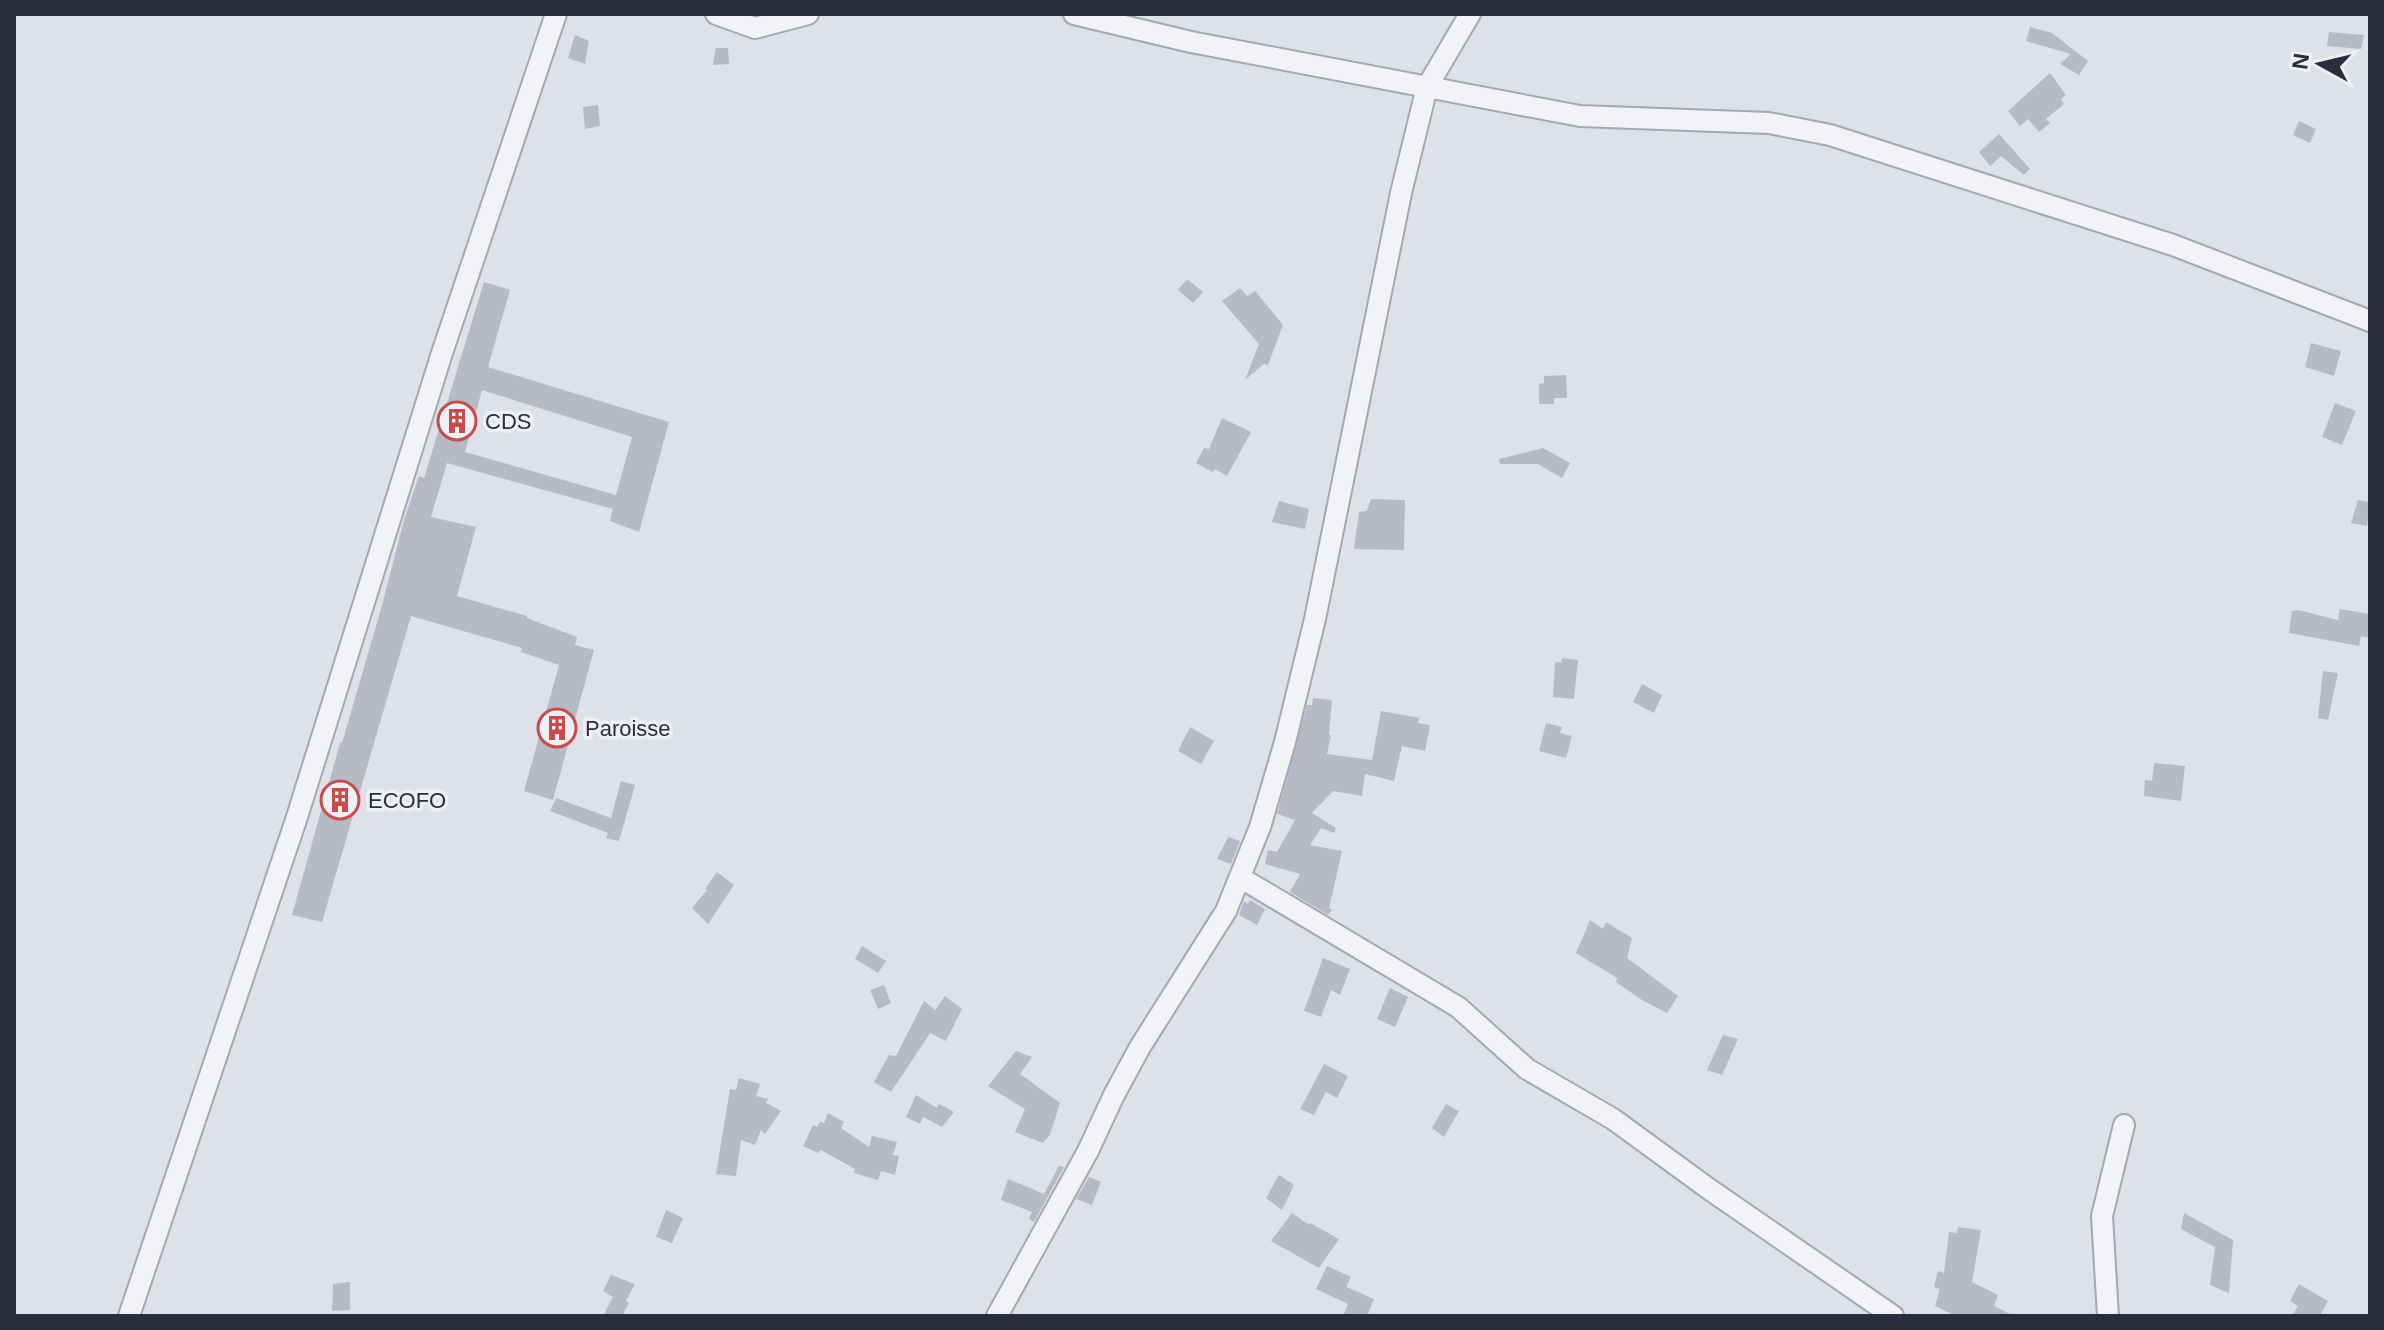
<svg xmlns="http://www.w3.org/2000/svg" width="2384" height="1330" viewBox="0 0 2384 1330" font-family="Arial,sans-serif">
<rect width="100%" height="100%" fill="#dfe1e8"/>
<!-- building -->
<path fill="#b7bac4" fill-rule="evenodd" d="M2030,27L2052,33L2088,61L2079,75L2060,64L2071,54L2026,41Z
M2329,32L2364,35L2361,49L2327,46Z
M575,35L589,41L585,64L568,58Z
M716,48H728L729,64L713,65Z
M2050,73L2066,95L2061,99L2064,104L2046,119L2050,123L2039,132L2028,119L2020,126L2008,111Z
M598,105L600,126L585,129L583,107Z
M2299,121L2316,129L2310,143L2293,135Z
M1999,134L2030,169L2024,175L2001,156L1990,166L1979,152Z
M1187,279L1203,292L1193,303L1178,290Z
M484,282L510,290L488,367L669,422L639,532L610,521L613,509L447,463L431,517L476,527L457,596L527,616V618L577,637L575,645L594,650L553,800L524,791L559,665L521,652L522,648L411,616L322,922L292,915L340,743H342L381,609L404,520L419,476L424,478ZM482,390L632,437L616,495L465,452Z
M1240,288L1247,296L1255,291L1283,325L1268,365L1264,364L1245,380L1259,344L1222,301Z
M2311,343L2341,351L2334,376L2305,367Z
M1566,375L1567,398H1554V404H1539V384L1544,383V376Z
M2335,403L2356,411L2342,445L2322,437Z
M1222,418L1251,432L1227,476L1215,469L1213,472L1196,463L1204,448L1209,449Z
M1543,448L1570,463L1562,478L1538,464H1500L1499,459Z
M1371,499L1405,500L1404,550L1354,549L1359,512L1367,511Z
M2358,500L2370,502L2367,526L2351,523Z
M1279,501L1309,509L1305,529L1272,522Z
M2340,609L2370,614V638L2361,636L2359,646L2289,633L2292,611L2298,610L2338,620Z
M1562,658L1578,660L1574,699L1553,697L1555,662L1561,663Z
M2323,671L2338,673L2328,720L2318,718Z
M1642,684L1662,695L1654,713L1633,702Z
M1313,698L1332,700L1329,735H1331L1327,754L1372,760L1381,711L1419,718L1418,723L1430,725L1425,751L1402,746L1394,781L1365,774L1362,796L1333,791L1312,813L1336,828L1334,833L1321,828L1310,845L1342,851L1329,908L1332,910L1328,915L1290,892L1300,874L1265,864L1268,850L1277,852L1295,820L1277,814L1307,705H1312Z
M1546,723L1562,727L1560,733L1572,736L1566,758L1539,751Z
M1190,727L1214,741L1201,764L1178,751Z
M2154,763L2185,766L2181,801L2144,796L2145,780L2152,781Z
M621,781L635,785L619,841L606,838L608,833L550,811L556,798L611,818Z
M1228,837L1240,841L1231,864L1217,859Z
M717,872L734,885L708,924L692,908L707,890L705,889Z
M1250,900L1265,909L1257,925L1239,915L1244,901L1248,904Z
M1590,920L1603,929L1606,922L1632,938L1627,958L1678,996L1667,1013L1642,1000L1616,982L1617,978L1576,953Z
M862,946L886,961L878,973L855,959Z
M1323,958L1350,969L1340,995L1331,990L1321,1017L1304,1011Z
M884,985L891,1003L878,1009L870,990Z
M1390,988L1408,997L1395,1027L1377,1019Z
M945,996L962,1009L946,1041L930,1033L891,1092L874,1082L889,1055L896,1056L924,1001L935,1010Z
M1723,1035L1738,1039L1722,1075L1707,1070Z
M1016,1051L1032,1057L1020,1074L1060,1103L1050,1135L1043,1143L1015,1132L1025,1109L988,1086Z
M1324,1064L1348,1076L1337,1098L1326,1092L1314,1115L1300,1109Z
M739,1078L760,1084L756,1096L768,1099L766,1103L781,1111L765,1134L761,1130L755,1145L741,1140L736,1176L716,1174L730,1089L736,1090Z
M916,1095L937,1108L939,1104L954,1112L942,1127L923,1117L920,1124L906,1117Z
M1446,1104L1459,1111L1444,1137L1432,1128Z
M828,1113L844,1122L841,1128L869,1147L872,1136L897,1142L893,1155L899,1156L895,1175L881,1171L878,1180L854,1173L855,1169L821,1150L818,1153L803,1146L813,1125L817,1127L820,1122L824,1123Z
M1059,1166L1064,1167L1034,1222L1029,1219L1032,1212L1001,1200L1008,1179L1044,1194Z
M1279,1175L1294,1185L1282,1210L1266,1198Z
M1089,1177L1101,1182L1092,1205L1076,1199Z
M666,1210L683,1218L672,1243L656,1237Z
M1292,1213L1309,1225L1310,1223L1339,1239L1319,1268L1271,1241Z
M2184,1213L2233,1240L2229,1293L2210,1285L2215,1247L2181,1229Z
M1958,1227L1981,1230L1972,1282L1998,1295L1994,1306L2014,1316H1956L1935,1306L1940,1289L1934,1287L1938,1271L1944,1273L1949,1232L1957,1233Z
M1327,1266L1351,1277L1346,1287L1374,1299L1367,1316H1343L1348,1304L1316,1289Z
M611,1275L635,1284L626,1301L629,1303L622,1316H603L613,1297L603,1291Z
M350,1282V1310L332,1311L333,1284Z
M2299,1284L2328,1301L2320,1316H2292L2298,1306L2290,1301Z"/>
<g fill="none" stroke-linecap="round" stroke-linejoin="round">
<defs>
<path id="street" d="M716,14L755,28L808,14
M1074,14L1191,42L1580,116L1769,123L1830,135L2173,245L2370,321
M1241,878L1458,1007L1527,1069L1613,1119L1709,1189L1893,1316
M129,1316L297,817L442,353L556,14
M997,1316L1088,1151L1114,1095L1140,1047L1226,911L1260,827L1285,742L1315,619L1401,193L1427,87L1470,14
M2108,1316L2102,1216L2124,1125"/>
</defs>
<!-- street casing -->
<use href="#street" stroke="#a5a7b2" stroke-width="24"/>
<!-- street -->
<use href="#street" stroke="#f2f3f6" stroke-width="20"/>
</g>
<!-- icons -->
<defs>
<symbol id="building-ring" viewBox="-11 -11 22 22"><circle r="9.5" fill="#eff0f5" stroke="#c64d4b" stroke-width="1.5"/><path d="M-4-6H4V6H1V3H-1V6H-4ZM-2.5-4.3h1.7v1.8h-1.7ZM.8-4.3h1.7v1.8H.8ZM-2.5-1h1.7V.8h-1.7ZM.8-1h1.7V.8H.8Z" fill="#c64d4b"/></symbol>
</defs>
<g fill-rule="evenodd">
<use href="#building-ring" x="435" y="399" width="44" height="44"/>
<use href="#building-ring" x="535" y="706" width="44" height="44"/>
<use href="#building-ring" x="318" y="778" width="44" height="44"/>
</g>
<g text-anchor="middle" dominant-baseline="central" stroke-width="7" stroke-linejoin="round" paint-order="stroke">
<!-- poi labels -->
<g font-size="22" fill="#292d3e" stroke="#eff0f5" text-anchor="start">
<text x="485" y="421">CDS</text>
<text x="585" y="728">Paroisse</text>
<text x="368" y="800">ECOFO</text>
</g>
</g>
<!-- border -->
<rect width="2384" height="1330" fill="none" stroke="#292d3e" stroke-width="32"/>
<!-- north arrow -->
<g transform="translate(2320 64) rotate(278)" stroke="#eff0f5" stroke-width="6" paint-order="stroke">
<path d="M0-6L14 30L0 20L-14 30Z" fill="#292d3e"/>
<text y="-12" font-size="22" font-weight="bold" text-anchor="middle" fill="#292d3e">N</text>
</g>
</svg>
